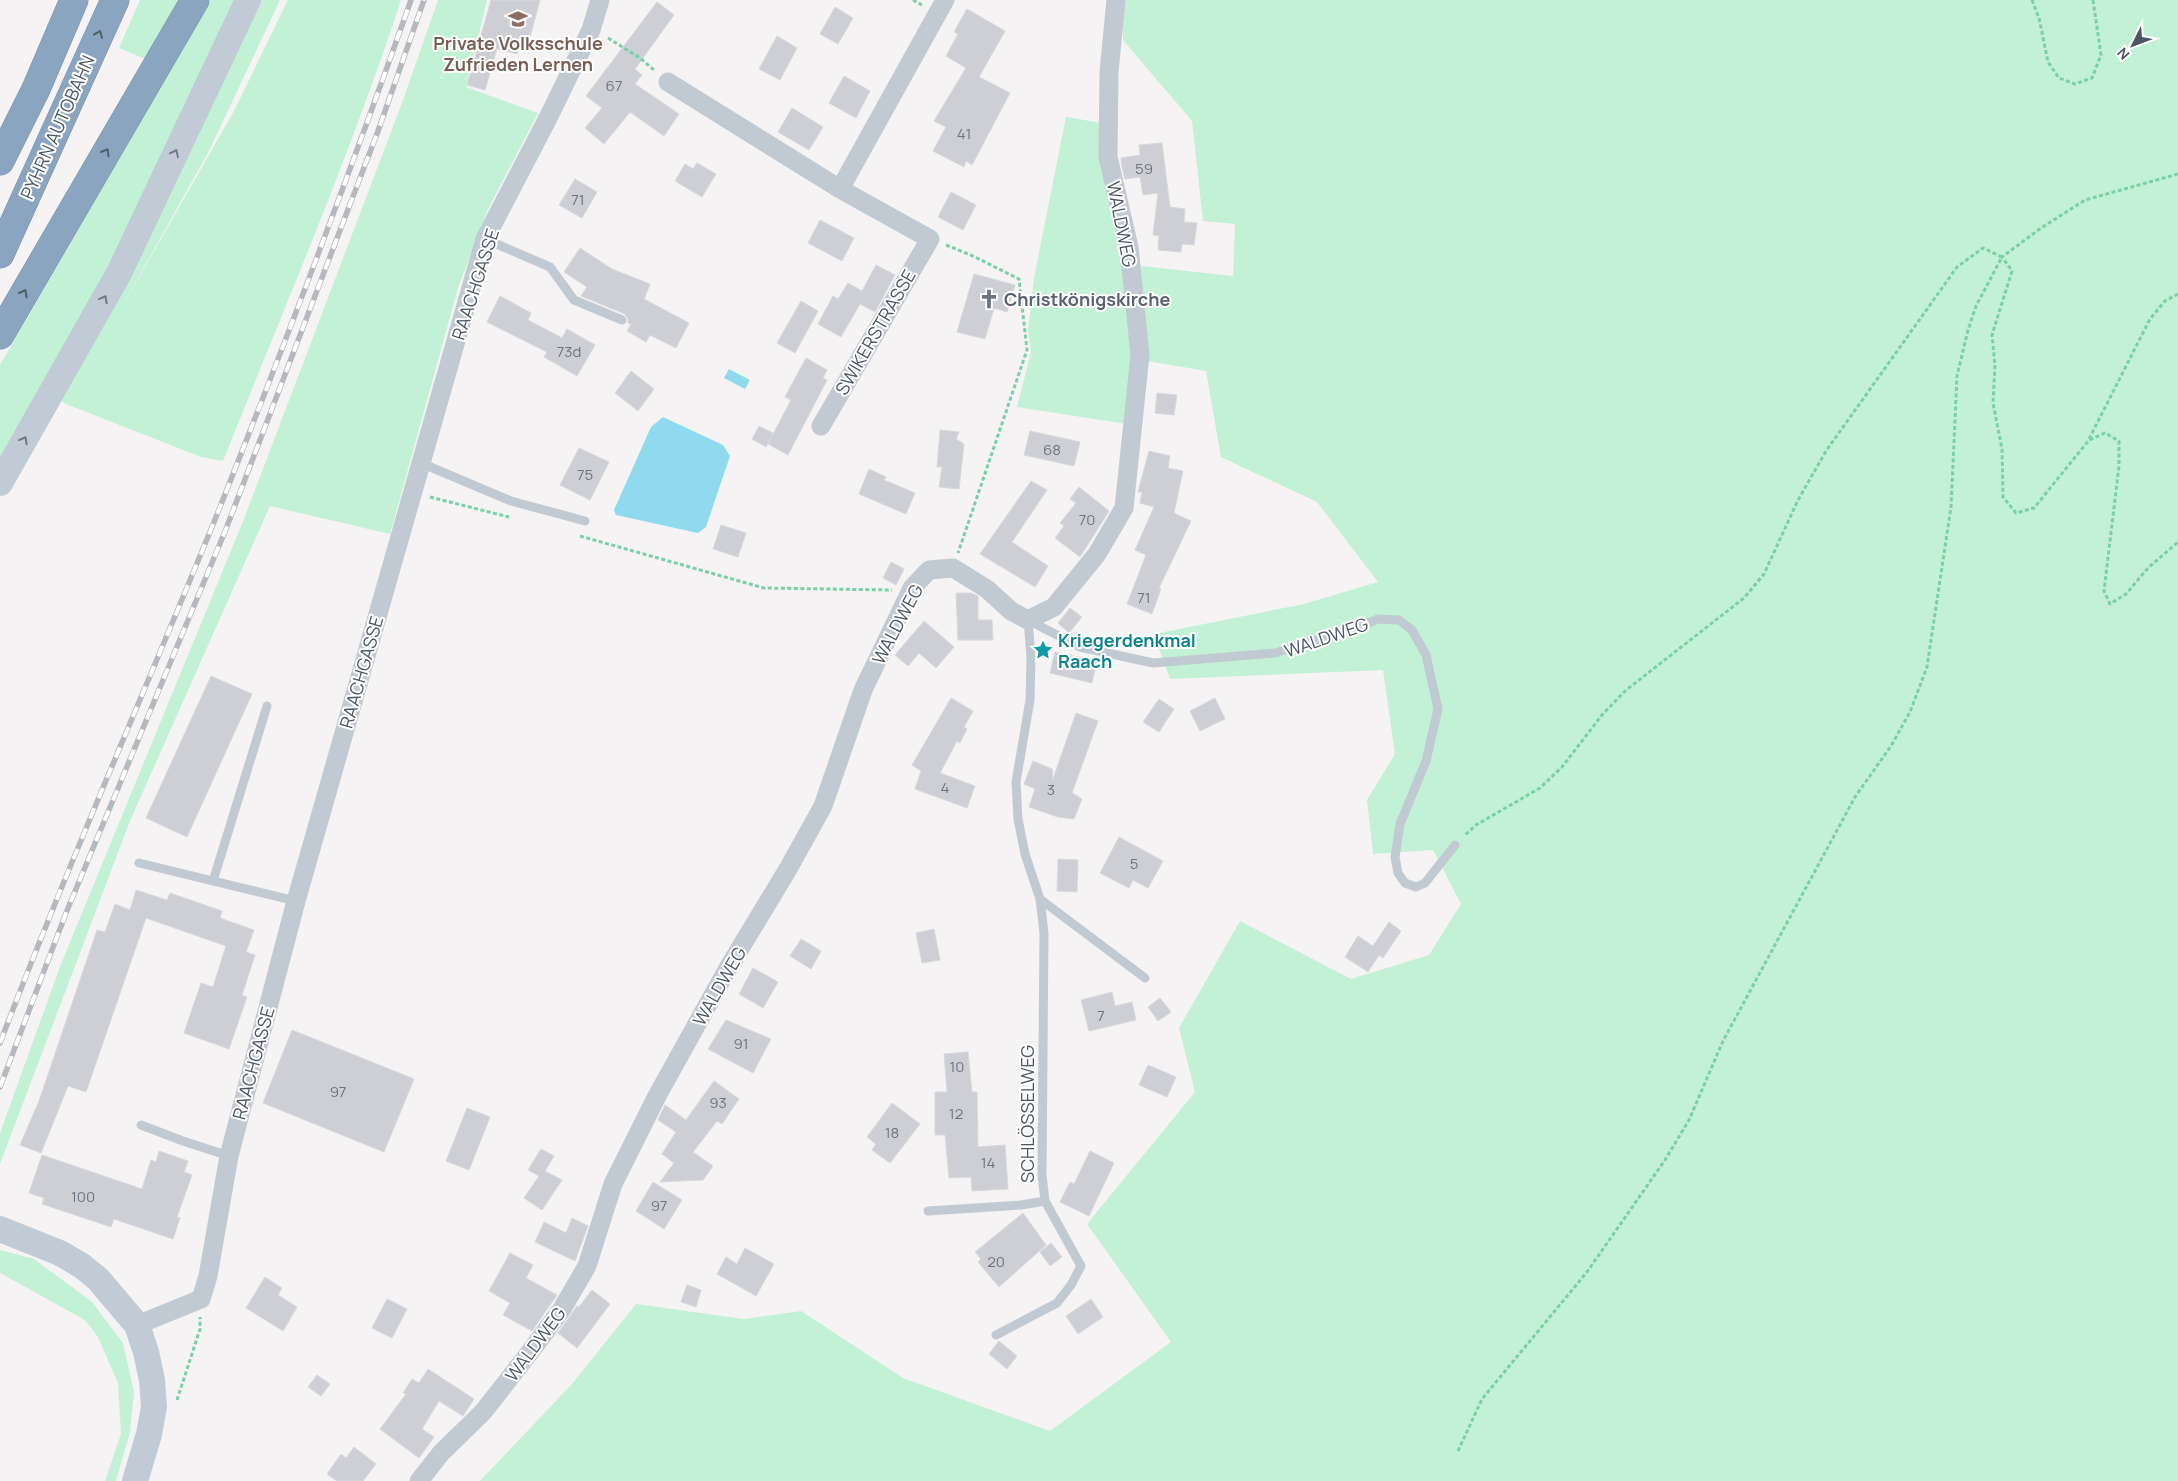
<svg xmlns="http://www.w3.org/2000/svg" width="2178" height="1481" viewBox="0 0 2178 1481" font-family="Manrope,sans-serif">
<rect width="100%" height="100%" fill="#f5f3f3"/>
<!-- green -->
<path fill="#c3f1d5" d="M140,0H178L145,59L119,48Z
M211,0H237L131,224L0,467V365Z
M255,0H280L209,151L118,314L233,113L288,0H401C350,156 284,308 223,461L201,457L66,404L58,398Z
M438,0H487L466,87L538,113L487,211L458,288L390,534L270,506L130,821L0,1164V1133L61,964L242,524L402,103Z
M1122,0H2178V1481H480L572,1384L636,1304L744,1319L801,1311L903,1378L1050,1431L1171,1342L1087,1224L1195,1092L1179,1028L1240,921L1351,979L1429,955L1461,904L1433,850L1373,854L1367,800L1395,754L1383,670L1170,679L1154,634L1304,604L1378,582L1317,502L1221,457L1206,371L1136,359L1127,424L1017,407L1031,352L1028,330L1034,278L1066,117L1114,125L1115,163L1141,266L1233,276L1235,224L1203,221L1192,121L1123,40Z
M0,1250L34,1259L92,1302L123,1343L134,1392L130,1432L116,1481H105L121,1434L118,1383L98,1337L85,1320L0,1273Z"/>
<!-- water -->
<path fill="#90daee" d="M729,369L750,380L745,389L724,378Z
M663,417L723,445L730,456L706,527L698,533L616,515L614,510L651,427Z"/>
<!-- building -->
<path fill="#cdcfd5" stroke="#d7d9de" d="M491,0H540L529,41L521,38L517,54L497,49L485,90L467,85Z
M657,2L674,15L635,69L642,75L635,84L679,114L664,136L630,112L604,144L585,128L602,108L586,96Z
M835,7L853,18L838,44L820,34Z
M967,9L1005,31L979,77L1010,93L972,165L966,161L964,167L933,151L946,127L934,121L966,68L946,56L958,34L954,32Z
M777,36L797,48L780,80L759,69Z
M844,76L870,91L856,118L829,103Z
M792,108L823,127L809,150L778,132Z
M1162,143L1170,207L1185,209L1184,222L1197,223L1194,245L1182,244L1181,252L1158,250L1159,236L1153,235L1158,193L1143,195L1140,177L1125,179L1122,167L1121,158L1140,155L1139,145Z
M697,163L716,174L702,197L675,181L685,164L693,169Z
M575,179L597,192L582,218L559,205Z
M951,192L976,205L963,230L938,217Z
M820,220L854,238L842,261L808,243Z
M580,248L612,269L650,284L644,299L689,323L676,348L650,335L646,342L627,331L631,324L628,323V319L625,314L581,296L587,287L564,272Z
M876,265L895,275L875,312L860,304L841,337L818,324L833,296L838,299L848,283L862,291Z
M974,274L1015,285L1007,312L994,308L985,339L957,332Z
M500,296L531,313L528,320L562,338L567,329L595,345L577,376L544,357L547,352L487,322Z
M801,301L818,311L795,353L777,343Z
M806,358L827,370L823,378L827,380L788,455L768,444L791,400L785,397Z
M631,371L654,389L638,411L615,393Z
M1157,393L1177,395L1174,415L1155,413Z
M759,426L773,433L766,447L752,439Z
M940,430L959,432L956,439L964,444L959,489L939,487L942,467H937Z
M1030,431L1080,442L1074,466L1024,455Z
M579,448L609,462L590,500L560,485Z
M1149,451L1170,456L1168,468L1183,471L1174,513L1191,521L1159,588L1161,589L1152,614L1127,604L1146,555L1135,550L1154,507L1140,503L1142,492H1138Z
M869,469L886,477L884,480L915,493L906,514L859,494Z
M1031,481L1047,490L1012,542L1048,566L1035,587L980,554Z
M1079,487L1109,511L1080,557L1055,538L1064,526L1060,523L1076,503L1070,499Z
M721,525L746,533L738,557L713,549Z
M891,562L904,569L896,585L883,578Z
M956,593H971L978,596V620H992L993,640H958Z
M1070,608L1082,617L1069,633L1058,623Z
M924,621L954,647L936,668L919,653L908,666L895,655Z
M1055,652L1097,661L1092,683L1050,673Z
M211,676L252,694L187,837L146,818Z
M951,698L973,711L964,727L967,729L960,743L957,741L940,773L975,786L967,808L915,789L921,771L912,765Z
M1215,698L1225,719L1200,731L1190,711Z
M1159,699L1174,709L1159,732L1143,722Z
M1076,713L1098,721L1072,793L1082,799L1074,819L1058,817L1029,807L1035,789L1024,784L1033,761L1052,769L1053,779Z
M1119,837L1163,861L1148,888L1133,880L1129,888L1100,873Z
M1058,859L1078,860L1077,892L1057,891Z
M136,890L167,900L170,893L222,911L220,918L254,930L246,952L255,955L242,995L247,997L229,1049L184,1033L201,983L213,987L226,946L146,918L86,1092L68,1086L41,1153L20,1145L39,1101L97,930L105,932L115,904L130,910Z
M1389,922L1401,931L1383,958L1379,955L1368,972L1345,957L1358,936L1373,946Z
M934,929L940,960L922,963L916,933Z
M801,939L821,951L811,969L790,956Z
M753,968L778,982L763,1008L739,994Z
M1112,992L1115,1006L1132,1002L1136,1020L1089,1031L1081,1000Z
M1160,998L1171,1012L1158,1021L1148,1007Z
M726,1020L771,1039L753,1073L708,1049Z
M292,1030L414,1079L384,1152L263,1103Z
M968,1052L972,1092H977L978,1147L1005,1145L1008,1189L972,1191L971,1177L949,1178L945,1135H935V1092H947L944,1054Z
M1148,1065L1176,1077L1167,1097L1139,1085Z
M714,1081L739,1099L722,1124L717,1121L693,1152L713,1166L703,1180L660,1182L674,1163L662,1154L676,1132L658,1120L665,1105L686,1120Z
M892,1103L920,1124L890,1163L872,1150L876,1144L867,1137Z
M467,1108L490,1117L469,1170L446,1161Z
M541,1149L554,1156L545,1171L562,1180L542,1210L524,1198L539,1176L528,1170Z
M159,1151L188,1161L184,1172L192,1175L177,1217L180,1218L173,1239L114,1219L111,1227L42,1204L44,1198L29,1193L42,1155L142,1189L151,1160L156,1162Z
M1090,1151L1114,1163L1089,1216L1060,1202L1070,1182L1074,1184Z
M653,1182L682,1200L664,1229L636,1211Z
M1023,1213L1046,1245L999,1287L978,1262L981,1259L975,1252Z
M572,1218L588,1226L575,1261L535,1242L544,1222L566,1233Z
M1051,1243L1062,1257L1050,1266L1040,1252Z
M745,1248L774,1264L756,1296L717,1274L726,1257L737,1264Z
M510,1253L533,1265L526,1278L557,1295L532,1331L503,1315L510,1303L489,1291Z
M265,1277L282,1288L278,1295L297,1307L283,1331L246,1308Z
M687,1285L701,1290L696,1307L681,1302Z
M592,1290L610,1304L577,1348L558,1333L577,1306L579,1307Z
M387,1299L407,1309L392,1338L372,1328Z
M1091,1299L1103,1317L1078,1334L1066,1316Z
M999,1341L1017,1356L1007,1369L989,1354Z
M428,1369L474,1399L463,1416L439,1401L422,1429L434,1437L419,1458L380,1429L406,1394L403,1393L412,1379L419,1383Z
M317,1375L330,1384L321,1396L308,1387Z
M354,1447L376,1464L363,1481H337L327,1474L341,1454L346,1458Z"/>
<g fill="none" stroke-linecap="round" stroke-linejoin="round">
<defs>
<path id="motorway" d="M0,161L36,89L74,0
M0,254L115,0
M0,335L195,0"/>
</defs>
<!-- motorway casing -->
<use href="#motorway" stroke="#7690ad" stroke-width="29"/>
<!-- path -->
<path stroke="#7ad0a6" stroke-width="3" stroke-dasharray="4 2.5" stroke-linecap="butt" d="M913,0L922,5
M2032,0L2039,18L2048,62L2059,78L2075,84L2092,78L2101,55L2093,0
M608,38L640,58L654,70
M2178,174L2085,200L2041,228L2002,257L2012,271L1992,335L1995,365L1993,403L2002,449L2003,497L2016,513L2034,508L2089,440L2105,433L2119,441V466L2104,591L2110,604L2126,594L2148,568L2178,542
M946,245L973,256L1019,279L1027,350L958,553
M2089,439L2150,319L2165,301L2178,294
M430,497L509,517
M580,536L764,588L892,590
M177,1400L200,1329V1317
M1458,1451L1482,1399L1587,1272L1665,1160L1689,1120L1723,1041L1855,797L1891,746L1910,712L1927,667L1951,507L1957,376L1968,330L1976,306L2002,257L1983,248L1957,267L1826,451L1798,500L1764,574L1744,598L1625,691L1602,715L1562,767L1540,788L1476,825L1464,836"/>
<!-- service -->
<path stroke="#c1cad2" stroke-width="9" d="M485,239L550,267L574,300L622,320
M421,463L511,501L585,521
M1028,620L1080,647L1153,663L1275,653L1359,627L1378,619L1399,620L1412,630L1426,655L1438,709L1426,761L1400,824L1395,857L1398,873L1405,883L1416,887L1425,883L1455,845
M139,863L296,901
M213,881L267,706
M1040,899L1145,978
M141,1125L183,1141L229,1156
M928,1211L1021,1205L1045,1201
M996,1335L1057,1303L1071,1285L1081,1266L1045,1201L1042,1175L1044,933L1040,899L1025,854L1018,819L1016,782L1030,700L1031,657L1028,620"/>
<!-- minor -->
<path stroke="#c1cad2" stroke-width="19" d="M668,82L840,189L930,239L821,426
M840,189L945,0
M137,1325L201,1299L208,1276L229,1156L296,901L485,239L548,118L591,30L600,0
M419,1481L441,1453L483,1412L530,1352L562,1309L587,1266L613,1184L657,1096L727,970L788,869L823,806L863,690L912,588L929,570L953,568L987,589L1011,611L1028,620L1054,607L1097,554L1124,508L1140,355L1129,247L1108,157L1109,72L1116,0"/>
<!-- secondary -->
<path stroke="#c1cbd6" stroke-width="26" d="M0,483L119,273L248,0
M0,1229L60,1253L82,1266L98,1279L137,1325L146,1352L152,1380L154,1407L149,1434L135,1481"/>
<!-- motorway -->
<use href="#motorway" stroke="#8ba5c1" stroke-width="28"/>
<defs>
<path id="rail" d="M0,1043C67,867 143,696 214,522C283,349 349,176 411,0
M0,1087L66,913L226,529L378,131L424,0"/>
</defs>
<!-- rail casing -->
<use href="#rail" stroke="#b5b8bd" stroke-width="5.5"/>
<!-- rail -->
<use href="#rail" stroke="#fff" stroke-width="4" stroke-dasharray="11" stroke-linecap="butt"/>
</g>
<!-- one-way arrows -->
<defs><path id="oneway-chevron" d="M-2-3.5L2.5 0L-2 3.5" fill="none" stroke-width="1.6" stroke-linecap="round" stroke-linejoin="round" transform="scale(1.25)"/></defs>
<g stroke="#505e6b">
<use href="#oneway-chevron" transform="translate(99 34) rotate(-66)"/>
<use href="#oneway-chevron" transform="translate(106 152) rotate(-60)"/>
<use href="#oneway-chevron" transform="translate(24 293) rotate(-60)"/>
</g>
<g stroke="#6e7984">
<use href="#oneway-chevron" transform="translate(175 153) rotate(-65)"/>
<use href="#oneway-chevron" transform="translate(104 299) rotate(-61)"/>
<use href="#oneway-chevron" transform="translate(24 440) rotate(-61)"/>
</g>
<!-- icons -->
<defs>
<symbol id="school-bare" viewBox="-9 -9 18 18"><path d="M0-5L7-2L0 1L-7-2ZM-4 1L0 2.5L4 1V4Q0 6-4 4Z" fill="#8d6e63" stroke="#fff" stroke-width="2.5" paint-order="stroke"/></symbol>
<symbol id="church-bare" viewBox="-9 -9 18 18"><path d="M-1.2-6h2.4v3.5h3.3v2.4h-3.3V6h-2.4V-.1h-3.3v-2.4h3.3Z" fill="#6b7280" stroke="#fff" stroke-width="2.5" paint-order="stroke"/></symbol>
<symbol id="sight-bare" viewBox="-9 -9 18 18"><path d="M0-6L1.8-2.2L6-1.7L2.9 1.2L3.7 5.4L0 3.3L-3.7 5.4L-2.9 1.2L-6-1.7L-1.8-2.2Z" fill="#0f9aa8" stroke="#fff" stroke-width="2.5" paint-order="stroke"/></symbol>
</defs>
<g fill-rule="evenodd">
<use href="#school-bare" x="504" y="5" width="28" height="28"/>
<use href="#church-bare" x="975" y="285" width="28" height="28"/>
<use href="#sight-bare" x="1029" y="636" width="28" height="28"/>
</g>
<g text-anchor="middle" dominant-baseline="central" stroke-width="4" stroke-linejoin="round" paint-order="stroke">
<!-- number labels -->
<g font-size="15" fill="#6b747e">
<text x="614" y="85">67</text>
<text x="964" y="133">41</text>
<text x="1144" y="168">59</text>
<text x="578" y="199">71</text>
<text x="569" y="351">73d</text>
<text x="1052" y="449">68</text>
<text x="585" y="474">75</text>
<text x="1087" y="519">70</text>
<text x="1144" y="597">71</text>
<text x="945" y="787">4</text>
<text x="1051" y="789">3</text>
<text x="1134" y="863">5</text>
<text x="1101" y="1015">7</text>
<text x="741" y="1043">91</text>
<text x="957" y="1066">10</text>
<text x="338" y="1091">97</text>
<text x="718" y="1102">93</text>
<text x="956" y="1113">12</text>
<text x="892" y="1132">18</text>
<text x="988" y="1162">14</text>
<text x="83" y="1196">100</text>
<text x="659" y="1205">97</text>
<text x="996" y="1261">20</text>
</g>
<!-- education labels -->
<g font-size="18" font-weight="bold" fill="#785e54" stroke="#fff">
<text x="518" y="43">Private Volksschule<tspan x="518" dy="21">Zufrieden Lernen</tspan></text>
</g>
<!-- street labels -->
<g font-size="18" fill="#4a5661" stroke="#fff">
<text transform="translate(57 127) rotate(-66)">PYHRN AUTOBAHN</text>
<text transform="translate(1122 224) rotate(79)">WALDWEG</text>
<text transform="translate(475 284) rotate(-72)">RAACHGASSE</text>
<text transform="translate(875 332) rotate(-60)">SWIKERSTRASSE</text>
<text transform="translate(897 624) rotate(-62)">WALDWEG</text>
<text transform="translate(1326 637) rotate(-19)">WALDWEG</text>
<text transform="translate(361 672) rotate(-74)">RAACHGASSE</text>
<text transform="translate(719 986) rotate(-60)">WALDWEG</text>
<text transform="translate(253 1063) rotate(-75)">RAACHGASSE</text>
<text transform="translate(1027 1114) rotate(-90)">SCHLÖSSELWEG</text>
<text transform="translate(535 1344) rotate(-53)">WALDWEG</text>
</g>
<!-- worship labels -->
<g font-size="18" font-weight="bold" fill="#5b616d" stroke="#fff" text-anchor="start">
<text x="1004" y="299">Christkönigskirche</text>
</g>
<!-- culture labels -->
<g font-size="18" font-weight="bold" fill="#0d838f" stroke="#fff" text-anchor="start">
<text x="1058" y="640">Kriegerdenkmal<tspan x="1058" dy="21">Raach</tspan></text>
</g>
</g>
<!-- north arrow -->
<g transform="translate(2133 45) rotate(228)" stroke="#ffffff" stroke-width="4" paint-order="stroke">
<path d="M0-4L9 19L0 12L-9 19Z" fill="#4a5661"/>
<text y="-8" font-size="14" font-weight="bold" text-anchor="middle" fill="#4a5661">N</text>
</g>
</svg>
